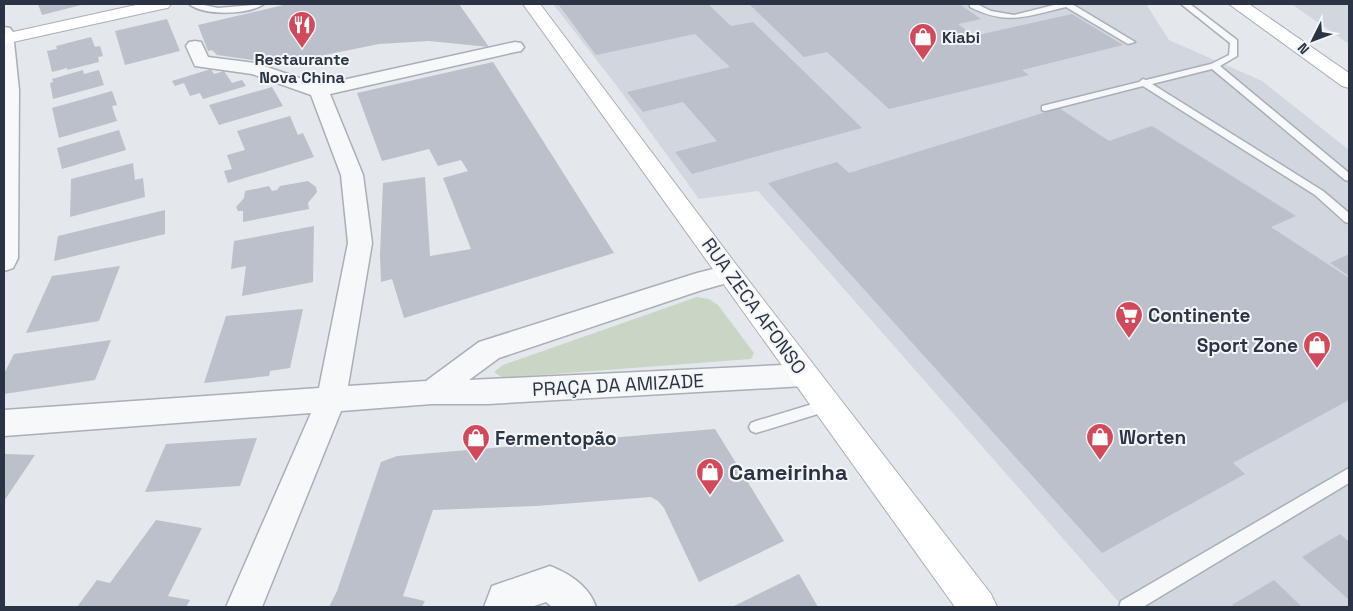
<svg xmlns="http://www.w3.org/2000/svg" width="1353" height="611" viewBox="0 0 1353 611" font-family="'Space Grotesk',sans-serif">
<rect width="100%" height="100%" fill="#e4e7ec"/>
<!-- built -->
<path fill="#d2d6de" d="M553,4H1146L1169,40L1262,81L1349,150V607H1123L758,191L699,199L616,85Z
M1349,4V44L1293,5L1296,4Z"/>
<!-- green -->
<path fill="#c9d6c5" d="M697,297L709,299L718,305L754,353L751,359L503,378L494,372L503,365Z"/>
<!-- building -->
<path fill="#bbc0ca" d="M38,4H85L42,15Z
M288,4H459L489,47L429,41L379,44L271,66L266,62L217,55L212,50L208,51L198,25Z
M558,4H708L731,26L753,22L862,128L692,174L675,152L717,141L683,102L643,112L627,92L730,67L695,34L596,55Z
M749,4H959L981,19L958,24L974,36L1072,14L1123,45L1022,70L1029,75L889,109L827,52L804,57Z
M167,19L180,51L125,65L115,31Z
M91,37L95,47L100,46L103,56L98,57L99,62L67,70V68L52,72L47,51L57,49L56,46Z
M493,62L614,253L404,318L392,279L381,282L380,255L383,183L425,177L430,256L471,249L443,178L468,171L461,160L438,166L429,149L382,161L357,93Z
M211,69L214,74L224,71L232,83L242,80L246,86L203,99L200,93L190,96L184,83L175,86L172,81Z
M83,70L84,74L99,70L104,85L53,99L50,83L53,82L52,79Z
M272,87L283,106L219,125L209,105Z
M112,91L117,105L112,106L117,121L59,138L52,108Z
M1059,108L1109,141L1152,126L1296,216L1271,227L1349,278V400L1233,463L1245,474L1102,553L768,183L837,162L849,173Z
M290,116L298,135L303,133L314,157L228,183L224,171L232,169L227,155L245,150L237,131Z
M119,130L126,150L62,169L57,148Z
M133,163L135,180L143,178L145,197L70,217L71,179Z
M308,181L316,187L317,192L308,203L309,209L243,222V211H238L236,207L244,198L245,191L269,186L272,191L277,190L280,186Z
M165,210V234L54,261L58,236Z
M314,226L313,282L242,296L246,266L231,269L234,241Z
M1347,255L1349,256V276L1330,263Z
M120,266L99,321L26,333L52,276Z
M303,309L290,368L270,371L269,376L204,383L226,316Z
M111,340L95,380L4,394V374L14,354Z
M715,429L784,541L699,582L664,508L658,501L651,497L536,506L433,510L403,596L425,601L422,607H329L337,591L381,462L397,456Z
M257,438L240,486L145,492L166,444Z
M4,454L35,455L4,501Z
M156,520L202,528L168,596L190,600L186,607H77L97,580L110,583Z
M1340,534L1349,542V600L1302,557Z
M799,574L818,607H732Z
M1274,580L1302,607H1235L1232,605Z"/>
<g fill="none" stroke-linecap="round" stroke-linejoin="round">
<defs>
<path id="lane" d="M189,4H199L218,8L264,4C248,15 204,16 189,4Z
M970,4H977L991,11L1014,15L1058,4H1072L1135,42L1128,44L1066,7C1027,16 1008,26 970,7Z
M1181,4H1190L1237,40V56L1220,66L1349,173V181L1345,180L1212,69L1152,84L1323,191L1349,213V223L1345,222L1315,195L1143,86L1045,111L1042,110V106L1139,82L1143,79L1146,80L1211,64L1229,55L1230,43Z
M829,399L834,401L836,405L834,409L756,433L751,431L749,427L751,423L756,421Z
M1349,468V483L1143,607H1119L1121,601Z"/>
<path id="street" d="M4,27L10,28L13,32L19,90L18,258L13,268L4,271Z
M195,41L201,42L208,57L255,63L320,85L515,42L521,43L524,47L521,51L515,52L330,94L363,175L372,243L348,386L426,381L479,342L697,273L729,265L738,268L742,274L738,280L702,290L499,358L469,380L804,364L814,367L818,375L814,383L804,386L488,404H432L341,411L262,607H226L311,413L4,436V410L319,388L348,243L341,175L311,95L252,74L195,66L186,46L189,42Z
M550,566C570,574 589,586 596,607H552L546,602L531,607H484L492,586Z"/>
<path id="secondary" d="M140,4H171L168,8L162,9L4,44V34Z
M523,4H540L738,267L991,594L997,607H955Z"/>
<path id="primary" d="M1229,4H1249L1349,73V88L1342,86Z"/>
</defs>
<!-- lane casing -->
<use href="#lane" stroke="#a9aeb7" stroke-width="3"/>
<!-- street casing -->
<use href="#street" stroke="#a9aeb7" stroke-width="3"/>
<!-- secondary casing -->
<use href="#secondary" stroke="#a9aeb7" stroke-width="2"/>
<!-- primary casing -->
<use href="#primary" stroke="#a3abb8" stroke-width="2"/>
<!-- lane -->
<use href="#lane" fill="#f7f8fa" fill-rule="evenodd"/>
<!-- street -->
<use href="#street" fill="#f7f8fa" fill-rule="evenodd"/>
<!-- secondary -->
<use href="#secondary" fill="#fff" fill-rule="evenodd"/>
<!-- primary -->
<use href="#primary" fill="#fff" fill-rule="evenodd"/>
</g>
<!-- icons -->
<defs>
<symbol id="restaurant-pin" viewBox="-11 -11 22 30"><path d="M0 17L-7.5 6A9.5 9.5 0 1 1 7.5 6Z" fill="#d1495b" stroke="#f4f6f9"/><path d="M-5-6h1v4h1v-4h1v4h1v-4h1v5L-1.5 .5V6h-2V.5L-5-1ZM5-6V6H3V1.5H1.5Q1.5-4 5-6Z" fill="#fff"/></symbol>
<symbol id="shop-pin" viewBox="-11 -11 22 30"><path d="M0 17L-7.5 6A9.5 9.5 0 1 1 7.5 6Z" fill="#d1495b" stroke="#f4f6f9"/><path d="M-5-2.5h2.3a2.7 3.5 0 0 1 5.4 0H5L5.5 6h-11ZM-1.5-2.5h3a1.5 2.3 0 0 0-3 0Z" fill="#fff"/></symbol>
<symbol id="supermarket-pin" viewBox="-11 -11 22 30"><path d="M0 17L-7.5 6A9.5 9.5 0 1 1 7.5 6Z" fill="#d1495b" stroke="#f4f6f9"/><path d="M-6-5.5h2.5l.6 2H6L4.5 2H-2.5L-4.4-4H-6ZM-1.5 3.2a1.3 1.3 0 1 0 .1 0ZM3 3.2a1.3 1.3 0 1 0 .1 0Z" fill="#fff"/></symbol>
</defs>
<g fill-rule="evenodd">
<use href="#restaurant-pin" x="286" y="9" width="32" height="43"/>
<use href="#shop-pin" x="907" y="21" width="32" height="43"/>
<use href="#supermarket-pin" x="1113" y="299" width="32" height="43"/>
<use href="#shop-pin" x="1301" y="329" width="32" height="43"/>
<use href="#shop-pin" x="1084" y="421" width="32" height="43"/>
<use href="#shop-pin" x="460" y="422" width="32" height="43"/>
<use href="#shop-pin" x="694" y="456" width="32" height="43"/>
</g>
<g text-anchor="middle" dominant-baseline="central" stroke-width="4" stroke-linejoin="round" paint-order="stroke">
<!-- far-poi labels -->
<g font-size="16" font-weight="bold" fill="#2b3445" stroke="#f4f6f9" text-anchor="start">
<text x="942" y="37">Kiabi</text>
<text x="302" y="59" text-anchor="middle">Restaurante<tspan x="302" dy="18">Nova China</tspan></text>
</g>
<!-- street labels -->
<g font-size="19" fill="#2b3445" stroke="#f4f6f9">
<text transform="translate(754 306) rotate(54)">RUA ZECA AFONSO</text>
<text transform="translate(618 385) rotate(-3)">PRAÇA DA AMIZADE</text>
</g>
<!-- poi labels -->
<g font-size="19" font-weight="bold" fill="#2b3445" stroke="#f4f6f9" text-anchor="start">
<text x="1148" y="315">Continente</text>
<text x="1298" y="345" text-anchor="end">Sport Zone</text>
<text x="1119" y="437">Worten</text>
<text x="495" y="438">Fermentopão</text>
</g>
<!-- near-poi labels -->
<g font-size="22" font-weight="bold" fill="#2b3445" stroke="#f4f6f9" text-anchor="start">
<text x="729" y="472">Cameirinha</text>
</g>
</g>
<!-- border -->
<rect width="1353" height="611" fill="none" stroke="#2b3445" stroke-width="10"/>
<!-- north arrow -->
<g transform="translate(1313 40) rotate(228)" stroke="#f4f6f9" stroke-width="4" paint-order="stroke">
<path d="M0-4L9 19L0 12L-9 19Z" fill="#2b3445"/>
<text y="-8" font-size="14" font-weight="bold" text-anchor="middle" fill="#2b3445">N</text>
</g>
</svg>
